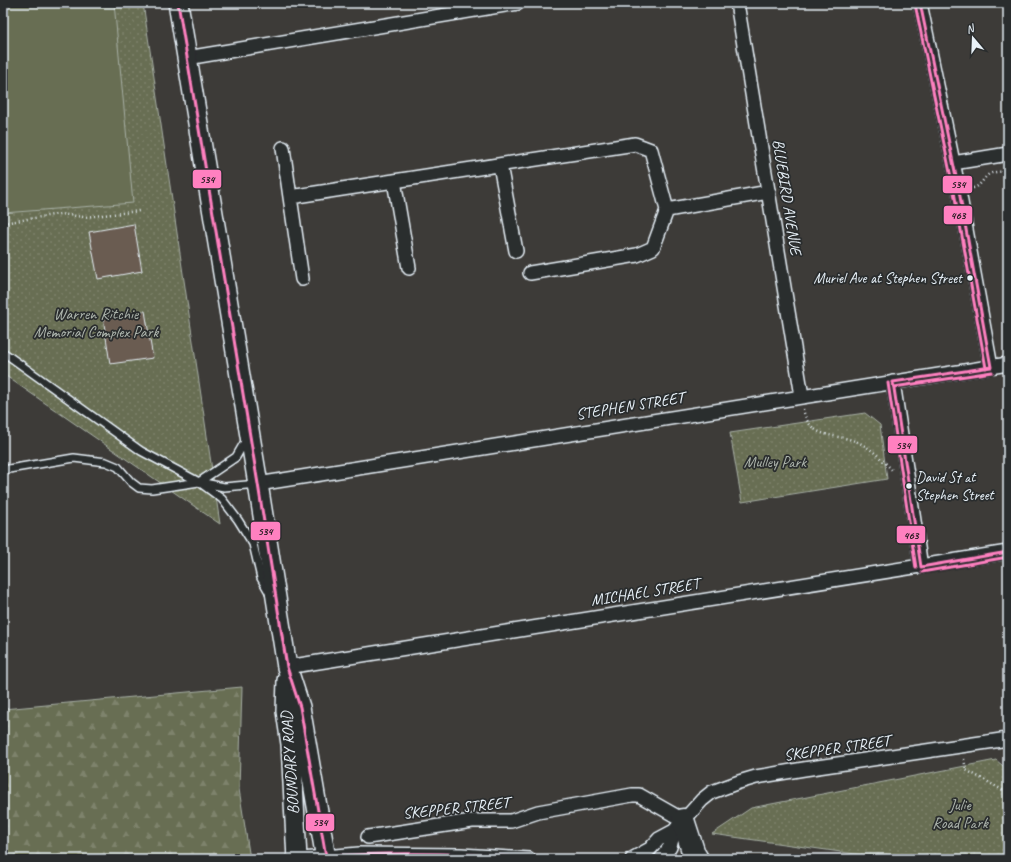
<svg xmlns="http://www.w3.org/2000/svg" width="1011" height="862" viewBox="0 0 1011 862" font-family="Caveat,sans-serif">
<defs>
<pattern id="grass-dots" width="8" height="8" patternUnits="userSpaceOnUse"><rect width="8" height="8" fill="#686e53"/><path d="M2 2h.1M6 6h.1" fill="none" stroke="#7e836c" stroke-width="1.8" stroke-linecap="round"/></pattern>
<pattern id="forest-firs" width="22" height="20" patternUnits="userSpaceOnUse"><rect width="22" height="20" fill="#686e53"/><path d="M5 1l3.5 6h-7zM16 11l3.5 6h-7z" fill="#7e836c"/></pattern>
</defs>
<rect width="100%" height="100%" fill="#3d3b38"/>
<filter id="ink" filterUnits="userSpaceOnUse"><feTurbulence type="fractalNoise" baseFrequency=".025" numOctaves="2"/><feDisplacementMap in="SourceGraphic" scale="8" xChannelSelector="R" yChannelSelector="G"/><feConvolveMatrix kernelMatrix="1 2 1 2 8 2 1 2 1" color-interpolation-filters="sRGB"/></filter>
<g filter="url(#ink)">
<!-- grass -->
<path fill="url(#grass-dots)" stroke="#a8b0a6" d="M3,3H143L220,524L3,374Z
M865,413L880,425L887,479L742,502L730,433Z
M996,760L1008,770V859H891L712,834L751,808Z"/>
<!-- forest -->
<path fill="url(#forest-firs)" stroke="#a8b0a6" d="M242,687L239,789L250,859H3V709Z"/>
<!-- pitch -->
<path fill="#686e53" stroke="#a8b0a6" d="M3,3H114L133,203L3,213Z"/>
<!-- building -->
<path fill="#6a5c51" stroke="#e8f1f8" d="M134,224L142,271L98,279L89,232Z
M145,311L153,358L110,364L103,317Z"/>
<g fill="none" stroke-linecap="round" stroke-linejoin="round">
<defs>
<path id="lane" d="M3,352L141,451L199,482L222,499L238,520L253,544L261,578L269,592
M3,470L74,458L106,462L118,467L131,482L139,488L152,489L199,482L224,487L258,484
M199,482L236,457L247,438"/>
<path id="street" d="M737,3L802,396
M920,3L959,191L991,367
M187,58L518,3
M283,148L290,197
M953,163L1008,154
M500,165L516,251
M394,181L409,268
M530,273L637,255L653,248L667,210
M302,279L290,197L635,144L651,150L667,210L769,192
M893,382L921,567
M258,484L1008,364
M287,667L1008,552
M368,837L472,821H511L538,812L632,795H639L683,820
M302,859L359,854L461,855L529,859
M632,859L650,849L659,839L674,831L702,800L712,792L739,782L756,777L804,769L1008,739
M661,859L670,847L674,831"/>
<path id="secondary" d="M178,3L258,484L287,667L300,707L326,859
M287,680L286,711L291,744L297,859"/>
<path id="highway" d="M683,820L694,854L697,859"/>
</defs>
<!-- lane casing -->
<use href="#lane" stroke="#e8f1f8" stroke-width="10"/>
<!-- street casing -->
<use href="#street" stroke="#e8f1f8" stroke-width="16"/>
<!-- secondary casing -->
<use href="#secondary" stroke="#e8f1f8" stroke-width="22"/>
<!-- highway casing -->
<use href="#highway" stroke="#e8f1f8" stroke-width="25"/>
<!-- path -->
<path stroke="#e8f1f8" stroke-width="2.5" stroke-dasharray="1 3" stroke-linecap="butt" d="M973,188C980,187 982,180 988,175C993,171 1002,172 1008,171
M3,223L60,214L85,217L140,211
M803,409C810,440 834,433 855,441C869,446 882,459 892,470
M964,759L966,770L1008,793"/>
<!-- lane -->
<use href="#lane" stroke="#2a2d2e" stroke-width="7"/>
<!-- street -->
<use href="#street" stroke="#2a2d2e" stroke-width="13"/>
<!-- secondary -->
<use href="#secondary" stroke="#2a2d2e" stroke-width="19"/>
<!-- highway -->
<use href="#highway" stroke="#2a2d2e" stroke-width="22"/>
<defs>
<path id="bus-1" d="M178,3L258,484L287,667L300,707L326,857C394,852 461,853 529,859
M920,3L959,191L991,367
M893,382L921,567
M893,382L991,367
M921,567L1008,552"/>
<path id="bus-2" d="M915,4L954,192L986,368
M888,383L916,568
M894,387L992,372
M922,572L1008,557"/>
</defs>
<!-- bus-1 casing -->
<use href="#bus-1" stroke="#2a2d2e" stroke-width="6"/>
<!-- bus-2 casing -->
<use href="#bus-2" stroke="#2a2d2e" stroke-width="6"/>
<!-- bus-1 -->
<use href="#bus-1" stroke="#ff80c0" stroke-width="3"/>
<!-- bus-2 -->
<use href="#bus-2" stroke="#ff80c0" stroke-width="3"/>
</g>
</g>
<!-- markers -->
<g fill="#e8f1f8" stroke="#2a2d2e" stroke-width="1.5">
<circle cx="970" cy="278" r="3.5"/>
<circle cx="909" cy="486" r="3.5"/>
</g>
<g text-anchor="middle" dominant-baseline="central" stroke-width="3.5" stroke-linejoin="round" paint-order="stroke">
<!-- bus labels -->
<g font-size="15" fill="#e8f1f8" stroke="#2a2d2e" text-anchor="end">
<text x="962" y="278">Muriel Ave at Stephen Street</text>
<text x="916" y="477" text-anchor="start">David St at<tspan x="916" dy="18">Stephen Street</tspan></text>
</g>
<!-- street labels -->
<g font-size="16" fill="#e8f1f8" stroke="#2a2d2e">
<text transform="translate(787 197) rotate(81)">BLUEBIRD AVENUE</text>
<text transform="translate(630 406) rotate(-9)">STEPHEN STREET</text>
<text transform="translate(645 592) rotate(-9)">MICHAEL STREET</text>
<text transform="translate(837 748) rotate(-8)">SKEPPER STREET</text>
<text transform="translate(290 763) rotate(-94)">BOUNDARY ROAD</text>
<text transform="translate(456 808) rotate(-6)">SKEPPER STREET</text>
</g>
<!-- park labels -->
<g font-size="16" fill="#aeb6ae" stroke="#2a2d2e">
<text x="96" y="314">Warren Ritchie<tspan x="96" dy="18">Memorial Complex Park</tspan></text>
<text x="775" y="462">Mulley Park</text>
<text x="960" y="805">Julie<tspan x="960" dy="18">Road Park</tspan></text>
</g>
</g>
<g stroke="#2a2d2e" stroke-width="1.5">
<rect x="192" y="169" width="30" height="20" rx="4" fill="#ff80c0"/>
<rect x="942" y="175" width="31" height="19" rx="4" fill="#ff80c0"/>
<rect x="943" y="205" width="30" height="20" rx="4" fill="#ff80c0"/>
<rect x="887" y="435" width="31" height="19" rx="4" fill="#ff80c0"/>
<rect x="250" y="521" width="31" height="20" rx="4" fill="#ff80c0"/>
<rect x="896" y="525" width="30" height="19" rx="4" fill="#ff80c0"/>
<rect x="305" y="813" width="30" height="19" rx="4" fill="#ff80c0"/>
</g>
<g font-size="11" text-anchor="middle" font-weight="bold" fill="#111">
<text x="207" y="183">534</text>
<text x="958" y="188">534</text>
<text x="958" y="219">463</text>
<text x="903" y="449">534</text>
<text x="265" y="535">534</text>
<text x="911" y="539">463</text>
<text x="320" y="826">534</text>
</g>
<!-- margin -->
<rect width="1011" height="862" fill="none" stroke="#2a2d2e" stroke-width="16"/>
<rect x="8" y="8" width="995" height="846" fill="none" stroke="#e8f1f8" stroke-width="1.5" filter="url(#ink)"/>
<!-- north arrow -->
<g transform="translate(973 38) rotate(341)" stroke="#2a2d2e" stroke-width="3" paint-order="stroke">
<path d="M0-3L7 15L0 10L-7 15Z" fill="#e8f1f8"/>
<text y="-6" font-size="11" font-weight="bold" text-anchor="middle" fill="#e8f1f8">N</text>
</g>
</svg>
